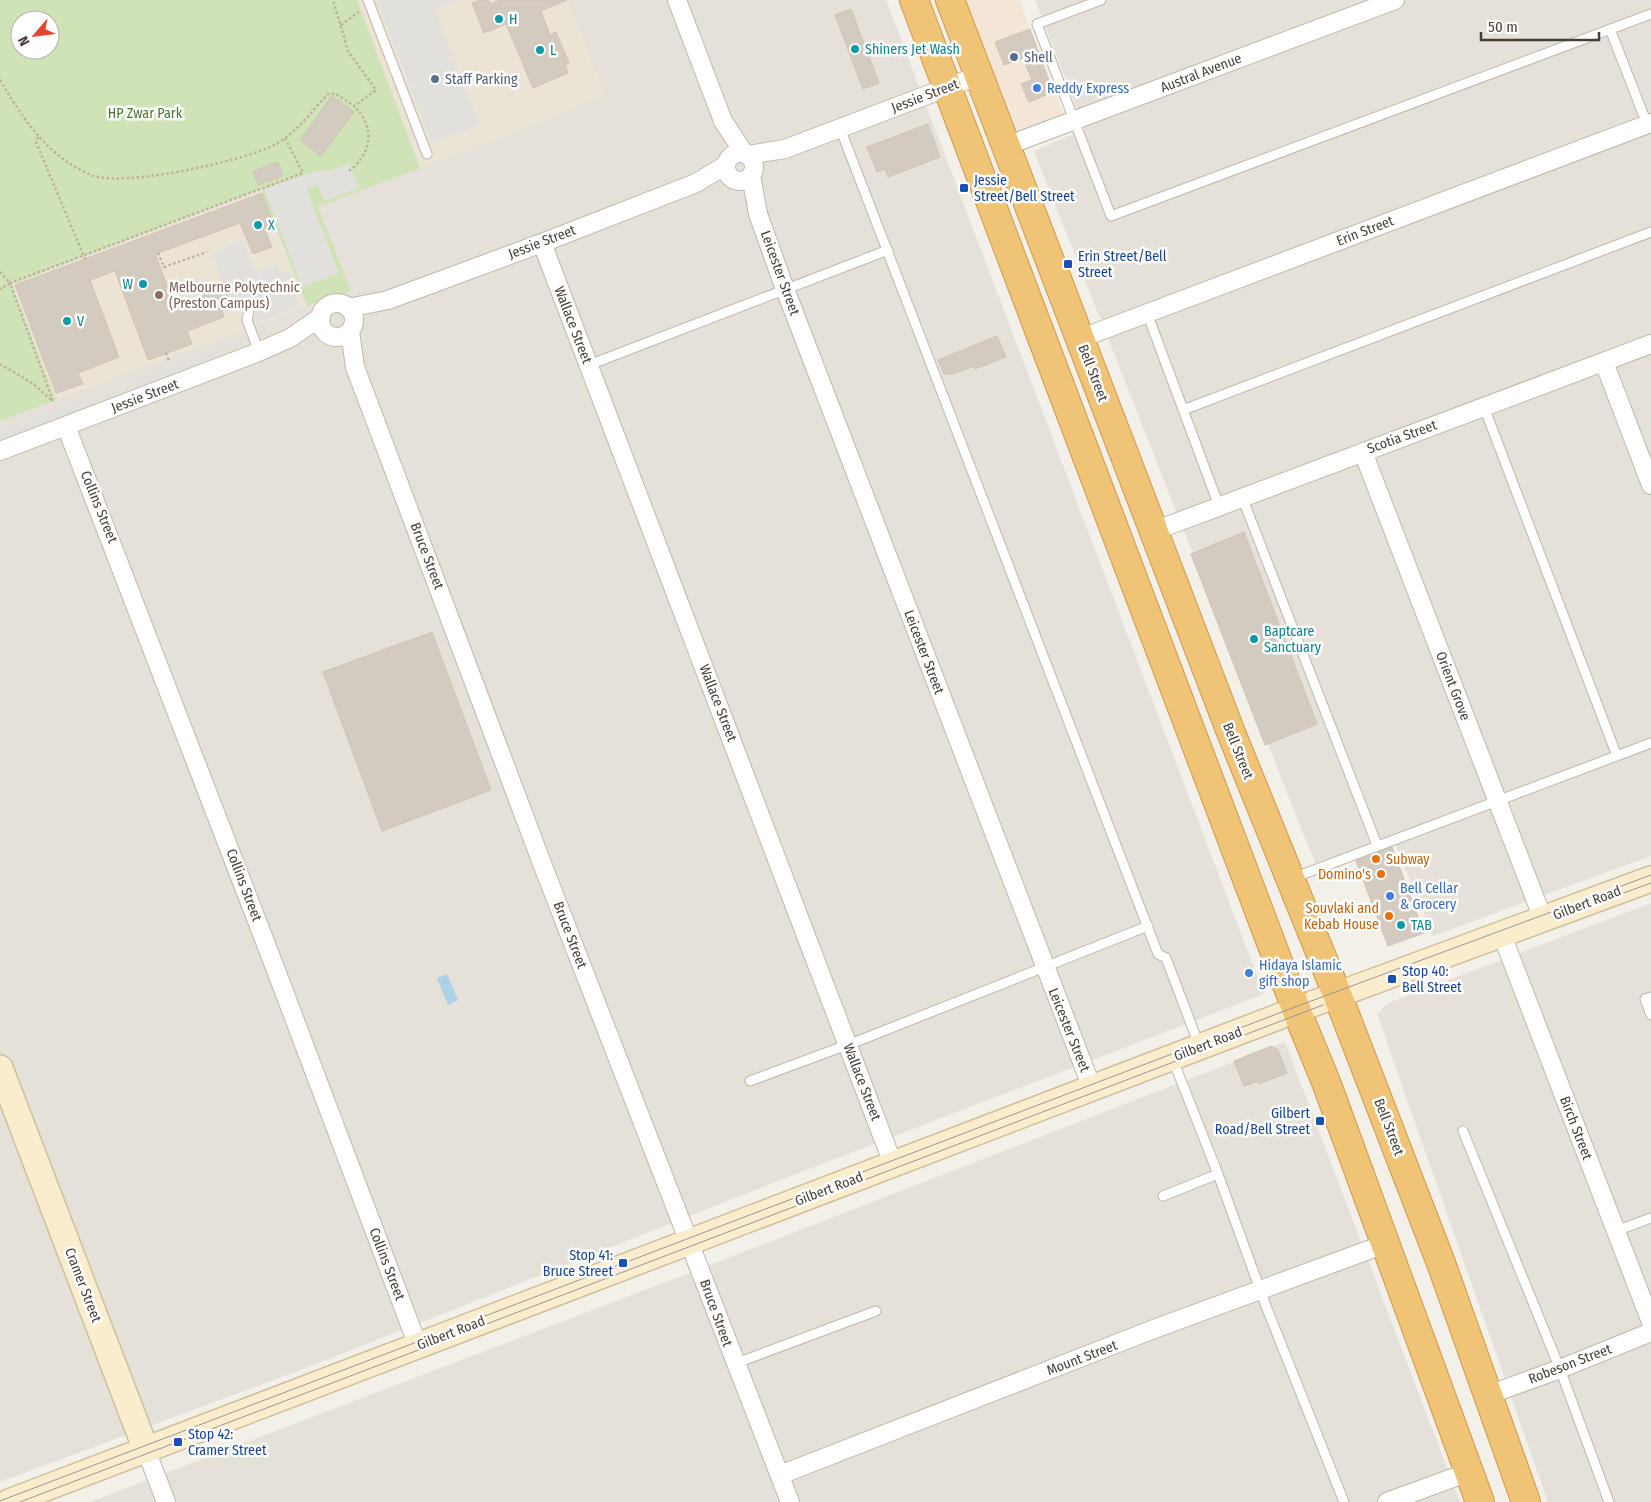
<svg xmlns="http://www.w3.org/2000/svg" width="1651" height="1502" viewBox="0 0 1651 1502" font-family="'Fira Sans Condensed',sans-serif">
<rect width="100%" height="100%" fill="#f3f0e9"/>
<!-- residential -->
<path fill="#e6e1d8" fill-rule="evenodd" d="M0,0H886L1264,994L783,1179L311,1366L0,1482ZM20,20H50V50H20Z
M1035,0H1651V856L1433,936L1392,836L1315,863L1034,151L1085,129Z
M1651,903V1502H1548L1377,1014L1388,1003Z
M1285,1042L1460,1502H90L679,1277Z"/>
<!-- commercial -->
<path fill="#f3e6d7" d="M964,0H1019L1064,115L1016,133Z"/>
<!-- education -->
<path fill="#ebe4d5" d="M357,0H568L605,96L420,168Z
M262,189L307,306L56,400L12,284Z"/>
<!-- green -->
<path fill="#d0e3b6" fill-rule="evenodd" d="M0,0H357L420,168L318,207L351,291L307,306L261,189L12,284L56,400L0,421ZM20,20H50V50H20Z"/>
<!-- parking -->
<path fill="#e2e0dd" d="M377,0H458L435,9L479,125L432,143Z
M349,163L359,188L324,201L318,185L306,188L339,273L302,287L264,189L316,171L333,170Z
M243,239L255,272L277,263L282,273L291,270L299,306L256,323L252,313L254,297L231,306L213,255Z
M241,339L243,344L220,353L222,358L137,391L133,380Z
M85,398L89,409L0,443V431Z"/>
<!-- water -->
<path fill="#acd2ea" d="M447,974L458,1000L448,1005L437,978Z"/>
<!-- building -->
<path fill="#d4cbc0" stroke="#cec3b4" d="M481,0H488L490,4L501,0H567L541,11L550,35L556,32L569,63L565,65L568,73L533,88L506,24L484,33L472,3Z
M851,9L879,83L863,89L835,15Z
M1030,29L1053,92L1029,102L1021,84L1032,80L1023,58L1004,65L995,42Z
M332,96L354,112L321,156L300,140Z
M928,124L940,157L888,177L885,169L877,172L867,147Z
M278,162L283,176L258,185L253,171Z
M262,193L275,228L266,232L272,247L253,254L240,223L155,254L175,306L225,288L232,307L222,311L224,317L187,331L192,344L148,360L115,271L90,280L119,357L78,373L83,384L56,393L15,285Z
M997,336L1006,357L975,369L974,366L953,374H944L938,360Z
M1244,532L1317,724L1265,745L1191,554Z
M432,632L491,790L382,831L323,672Z
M1392,847L1424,933L1388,946L1356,861Z
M1271,1046L1278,1050L1287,1073L1259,1084L1258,1081L1244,1086L1234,1061Z"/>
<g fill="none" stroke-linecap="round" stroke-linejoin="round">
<defs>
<path id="lane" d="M368,0L427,154
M1101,0L1037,24L1111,216L1651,14
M1610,29L1647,124
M840,128L1158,954L1166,958L1199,1045
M250,305L247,320L259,352
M1147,313L1219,506
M589,365L888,250
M1484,407L1617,756
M1183,410L1651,232
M1242,497L1377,845
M1293,878L1651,743
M1651,997L1645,999L1651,1015
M1173,1060L1218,1174L1266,1306L1344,1502
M750,1081L863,1039L1148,926
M1463,1131L1560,1369L1609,1502
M1163,1196L1218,1174
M1616,1231L1651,1218
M734,1364L876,1311"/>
<path id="street" d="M677,0L723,121L744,153
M1006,146L1395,0
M726 167a14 14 0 1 1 28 0a14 14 0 1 1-28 0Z
M748,155L785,149L980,75
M751,175L758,214L785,289L1092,1088
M542,243L893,1164
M320 320a17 17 0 1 1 34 0a17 17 0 1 1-34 0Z
M348,308L388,300L542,243L696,183L726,165
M350,331L355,367L543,866L790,1502
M1079,339L1651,123
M1604,362L1651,485
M66,426L274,965L418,1346
M0,451L256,353L290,338L321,317
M1363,452L1543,919
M1154,531L1651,344
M1502,935L1651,1322
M1488,1395L1560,1369L1651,1332
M146,1450L166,1502
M780,1475L1154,1329L1385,1244
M1387,1502L1469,1472"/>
<path id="secondary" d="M0,1068L146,1450
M9,1502L1296,1010L1651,879"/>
<path id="highway" d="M914,0L1298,1014L1326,1082L1480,1502
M950,0L1230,730L1339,999L1441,1263L1526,1502"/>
</defs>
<!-- lane casing -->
<use href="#lane" stroke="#beb7ad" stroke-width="11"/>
<!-- street casing -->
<use href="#street" stroke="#beb7ad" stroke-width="20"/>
<!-- secondary casing -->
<use href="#secondary" stroke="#cec09d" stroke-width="28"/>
<!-- highway casing -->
<use href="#highway" stroke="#cf9948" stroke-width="30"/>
<!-- path -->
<path stroke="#beb29f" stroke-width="2.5" stroke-dasharray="2.5 2.5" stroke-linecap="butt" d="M341,25L360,11
M0,80C23,119 48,157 91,175C121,188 246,161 276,144C296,133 312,111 328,94H336L354,106L376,90L348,51L333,0
M38,137L36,142L85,259
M349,171C372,153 376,128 354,106
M158,253L164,267L207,252
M0,272L10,283L0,289
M166,353L169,361
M0,364L32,383L53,401L10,283L303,173L285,138"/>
<!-- lane -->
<use href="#lane" stroke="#fff" stroke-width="9"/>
<!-- street -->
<use href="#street" stroke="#fff" stroke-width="18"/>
<!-- secondary -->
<use href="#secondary" stroke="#f9edcd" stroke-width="25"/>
<!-- highway -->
<use href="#highway" stroke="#f0c477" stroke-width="28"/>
<!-- tram -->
<path stroke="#979797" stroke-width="1" d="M1621,894L1651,883
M0,1501L1295,1007L1651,875
M20,1502L1323,1005"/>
</g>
<!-- markers -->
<g fill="#0f9aa8" stroke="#fff" stroke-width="2">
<circle cx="499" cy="19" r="5"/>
<circle cx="855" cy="49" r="5"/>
<circle cx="540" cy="50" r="5"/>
<circle cx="258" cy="225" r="5"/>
<circle cx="143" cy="284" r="5"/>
<circle cx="67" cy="321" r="5"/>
<circle cx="1254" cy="639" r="5"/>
<circle cx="1401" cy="925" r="5"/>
</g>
<g fill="#5c6f8a" stroke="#fff" stroke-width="2">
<circle cx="1014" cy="57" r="5"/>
<circle cx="435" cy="79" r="5"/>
</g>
<g fill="#3f7fe0" stroke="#fff" stroke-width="2">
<circle cx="1037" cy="88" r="5"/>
<circle cx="1390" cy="896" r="5"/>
<circle cx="1249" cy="973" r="5"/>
</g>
<g fill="#1a4fb4" stroke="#fff" stroke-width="2">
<rect x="959" y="183" width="10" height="10" rx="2.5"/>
<rect x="1063" y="259" width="10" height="10" rx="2.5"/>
<rect x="1387" y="974" width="10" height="10" rx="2.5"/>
<rect x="1315" y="1116" width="10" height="10" rx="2.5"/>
<rect x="618" y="1258" width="10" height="10" rx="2.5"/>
<rect x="173" y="1437" width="10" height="10" rx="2.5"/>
</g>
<circle fill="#8d6e63" stroke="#fff" stroke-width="2" cx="159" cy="295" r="5"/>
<g fill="#e8710a" stroke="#fff" stroke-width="2">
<circle cx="1376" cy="859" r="5"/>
<circle cx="1381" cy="874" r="5"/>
<circle cx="1389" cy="916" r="5"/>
</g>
<g text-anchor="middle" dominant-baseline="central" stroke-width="5" stroke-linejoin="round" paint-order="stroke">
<!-- culture labels -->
<g font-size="14" fill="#0d838f" stroke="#fff" text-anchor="start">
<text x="509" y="19">H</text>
<text x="865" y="49">Shiners Jet Wash</text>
<text x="550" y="50">L</text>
<text x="268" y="225">X</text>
<text x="133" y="284" text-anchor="end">W</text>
<text x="77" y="321">V</text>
<text x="1264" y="631">Baptcare<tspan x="1264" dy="16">Sanctuary</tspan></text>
<text x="1411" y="925">TAB</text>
</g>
<!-- service labels -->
<g font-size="14" fill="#4e5e75" stroke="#fff" text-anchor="start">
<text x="1024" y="57">Shell</text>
<text x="445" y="79">Staff Parking</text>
</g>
<!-- street labels -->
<g font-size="14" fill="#464038" stroke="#fff">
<text transform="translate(1201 73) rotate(-21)">Austral Avenue</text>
<text transform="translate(925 96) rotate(-21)">Jessie Street</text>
<text transform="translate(1365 231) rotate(-21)">Erin Street</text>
<text transform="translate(542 242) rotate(-21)">Jessie Street</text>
<text transform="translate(780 273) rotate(70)">Leicester Street</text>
<text transform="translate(573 325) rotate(69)">Wallace Street</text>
<text transform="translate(1093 373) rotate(69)">Bell Street</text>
<text transform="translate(145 396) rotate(-21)">Jessie Street</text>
<text transform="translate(1402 437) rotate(-20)">Scotia Street</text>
<text transform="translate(99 507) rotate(68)">Collins Street</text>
<text transform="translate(427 556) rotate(69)">Bruce Street</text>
<text transform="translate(924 652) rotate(69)">Leicester Street</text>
<text transform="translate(1453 686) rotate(69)">Orient Grove</text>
<text transform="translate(718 703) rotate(69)">Wallace Street</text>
<text transform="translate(1238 751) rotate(68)">Bell Street</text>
<text transform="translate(244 885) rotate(69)">Collins Street</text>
<text transform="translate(1587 903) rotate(-21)">Gilbert Road</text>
<text transform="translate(570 935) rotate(69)">Bruce Street</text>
<text transform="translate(1069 1030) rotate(68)">Leicester Street</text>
<text transform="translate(1208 1044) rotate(-21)">Gilbert Road</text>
<text transform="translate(862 1082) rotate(69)">Wallace Street</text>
<text transform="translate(1389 1127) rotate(69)">Bell Street</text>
<text transform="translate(1576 1128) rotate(69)">Birch Street</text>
<text transform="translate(829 1189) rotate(-21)">Gilbert Road</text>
<text transform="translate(387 1264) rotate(69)">Collins Street</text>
<text transform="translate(83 1285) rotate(69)">Cramer Street</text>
<text transform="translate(716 1313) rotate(70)">Bruce Street</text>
<text transform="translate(451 1333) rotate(-21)">Gilbert Road</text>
<text transform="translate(1082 1358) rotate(-21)">Mount Street</text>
<text transform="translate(1570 1364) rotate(-21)">Robeson Street</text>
</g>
<!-- shop labels -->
<g font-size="14" fill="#366cbe" stroke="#fff" text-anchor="start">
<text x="1047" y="88">Reddy Express</text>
<text x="1400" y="888">Bell Cellar<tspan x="1400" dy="16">&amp; Grocery</tspan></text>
<text x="1259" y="965">Hidaya Islamic<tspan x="1259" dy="16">gift shop</tspan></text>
</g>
<!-- park labels -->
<g font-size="14" fill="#4b7331" stroke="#fff">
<text x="145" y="113">HP Zwar Park</text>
</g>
<!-- transit labels -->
<g font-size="14" fill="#164399" stroke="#fff" text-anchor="start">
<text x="974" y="180">Jessie<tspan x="974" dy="16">Street/Bell Street</tspan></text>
<text x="1078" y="256">Erin Street/Bell<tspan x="1078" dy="16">Street</tspan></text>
<text x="1402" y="971">Stop 40:<tspan x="1402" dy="16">Bell Street</tspan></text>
<text x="1310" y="1113" text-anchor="end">Gilbert<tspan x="1310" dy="16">Road/Bell Street</tspan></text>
<text x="613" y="1255" text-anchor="end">Stop 41:<tspan x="613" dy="16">Bruce Street</tspan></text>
<text x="188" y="1434">Stop 42:<tspan x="188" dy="16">Cramer Street</tspan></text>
</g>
<!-- education labels -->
<g font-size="14" fill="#785e54" stroke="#fff" text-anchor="start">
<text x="169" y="287">Melbourne Polytechnic<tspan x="169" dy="16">(Preston Campus)</tspan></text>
</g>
<!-- food labels -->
<g font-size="14" fill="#c56008" stroke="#fff" text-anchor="end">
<text x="1386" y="859" text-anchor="start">Subway</text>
<text x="1371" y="874">Domino's</text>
<text x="1379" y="908">Souvlaki and<tspan x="1379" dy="16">Kebab House</tspan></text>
</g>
</g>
<!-- north arrow -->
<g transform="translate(35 35) rotate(242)"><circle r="24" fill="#ffffff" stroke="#b5b3af"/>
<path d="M0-4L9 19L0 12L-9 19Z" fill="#e5442e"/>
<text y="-8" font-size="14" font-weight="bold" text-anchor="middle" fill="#464038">N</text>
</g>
<!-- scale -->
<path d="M1481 32v8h118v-8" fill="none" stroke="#464038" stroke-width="2.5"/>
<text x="1488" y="32" font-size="15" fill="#464038" stroke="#ffffff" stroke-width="4" paint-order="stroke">50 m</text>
</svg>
